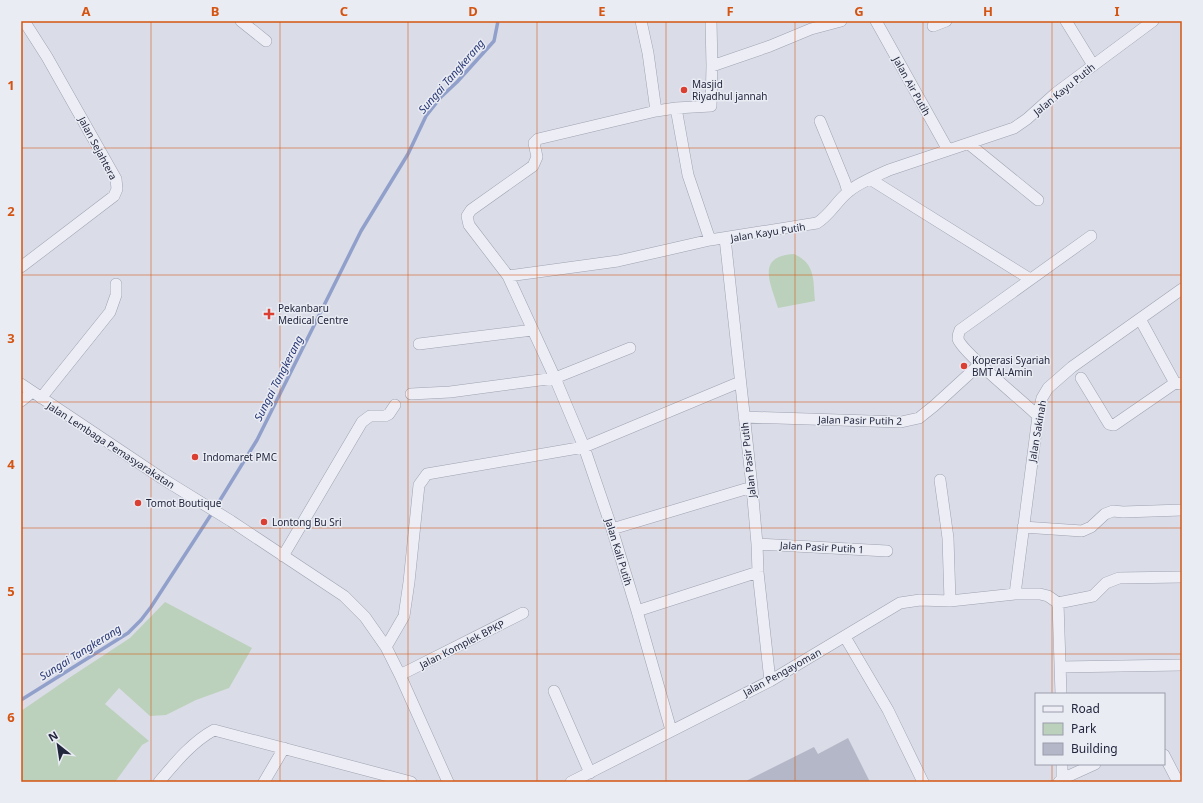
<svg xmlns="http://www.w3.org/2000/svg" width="1203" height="803" viewBox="0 0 1203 803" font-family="'Noto Sans',sans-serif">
<rect width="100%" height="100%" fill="#dadce7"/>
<!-- green -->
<path fill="#bbd1bb" d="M794,254C816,264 813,280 815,301L778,308C771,284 755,256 794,254Z
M165,602L252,648L229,688L196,700L166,715L150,716L119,688L105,704L149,741L142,745L115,782H21V711L69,678L130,638Z"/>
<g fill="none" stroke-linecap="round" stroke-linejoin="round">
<!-- stream -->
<path stroke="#91a0cb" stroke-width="3.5" d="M21,700L128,633L141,620L151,607L214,510L257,440L361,231L408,154L426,116L441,97L457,82L494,41L498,21"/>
</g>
<!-- building -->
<path fill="#b4b7c7" d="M848,738L870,782H744L814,747L818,754Z"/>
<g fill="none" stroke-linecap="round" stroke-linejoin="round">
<defs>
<path id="minor" d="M241,21L266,41
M641,21L648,53L656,111
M876,21L948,150
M1066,21L1093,65
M933,26L946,21
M712,66L770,46L811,29L841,21
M676,108L688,175L710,240
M820,121L845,182L848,192
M969,144L1038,200
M870,179L1030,279
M725,238L752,487L757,544L758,572L770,681
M21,267L114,196L117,189L116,179L47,57L24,21
M508,276L618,261L710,240L817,223C830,215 836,202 848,192C858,183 876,176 889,170L1014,128L1027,119L1056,93L1153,21
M1140,319L1175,383
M419,344L533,330
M1081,378L1109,424L1114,425L1175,383L1182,384
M21,384L163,479L231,521L344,596L365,617L386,647L400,675L448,782
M411,394L450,392L555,378L630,348
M41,398L110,312L116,295V284
M21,401L32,392
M1038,416C1025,403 962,352 958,339C958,336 959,332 960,330L1091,236
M744,417L901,422L919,418L934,406L980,364
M940,480L948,538L950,601
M1023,527L1082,531L1091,527L1105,514L1113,511L1123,512L1182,510
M612,529L752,487
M757,544L887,551
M283,556L362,422L370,416H385L389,414L395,405
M1015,594L1038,416L1042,398L1048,388L1072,367L1182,289
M1058,603L1093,596L1106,583L1119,578L1182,577
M637,611L758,572
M845,637L888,710L923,782
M386,647L404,616L409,582L419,485L427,474L584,447L740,382
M1061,667L1182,665
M400,675L523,613
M554,691L590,773
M671,730L637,611L612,529L584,447L555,378L508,276L469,225L467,216L471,210L533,166L537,157L534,143L538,139L656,111L676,108L711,106L712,66L711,21
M1164,755L1178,782
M1062,779L1095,764
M159,782C175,763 192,742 214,730L411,782
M264,782L284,748
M571,782L770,681L900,603L920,600L950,601L1015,594H1040L1048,596L1058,603L1061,694
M1059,782L1062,779V764"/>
</defs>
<!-- minor casing -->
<use href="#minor" stroke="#9fa2b1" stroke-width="12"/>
<!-- minor -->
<use href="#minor" stroke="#edeef5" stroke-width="11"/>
</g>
<!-- grid -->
<path fill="none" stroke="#d45411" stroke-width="1" stroke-opacity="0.55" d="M151,21V782M280,21V782M408,21V782M537,21V782M666,21V782M795,21V782M923,21V782M1052,21V694M21,148H1182M21,275H1182M21,402H1182M21,528H1182M21,654H1182M1052,764V782"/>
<!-- markers -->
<g fill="#da3f31" stroke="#eaecf4" stroke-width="1.5">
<circle cx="684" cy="90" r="4"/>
<path d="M267 308h4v4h4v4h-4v4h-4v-4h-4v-4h4z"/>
<circle cx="964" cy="366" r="4"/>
<circle cx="195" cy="457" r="4"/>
<circle cx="138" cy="503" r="4"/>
<circle cx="264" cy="522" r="4"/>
</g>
<g text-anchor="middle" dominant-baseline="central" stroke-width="3" stroke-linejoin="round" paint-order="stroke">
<!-- poi labels -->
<g font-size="10" fill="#23273e" stroke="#eaecf4" text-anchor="start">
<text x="692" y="84">Masjid<tspan x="692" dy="12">Riyadhul jannah</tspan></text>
<text x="278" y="308">Pekanbaru<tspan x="278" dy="12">Medical Centre</tspan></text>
<text x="972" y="360">Koperasi Syariah<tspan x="972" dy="12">BMT Al-Amin</tspan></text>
<text x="203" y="457">Indomaret PMC</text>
<text x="146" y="503">Tomot Boutique</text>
<text x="272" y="522">Lontong Bu Sri</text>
</g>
<!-- street labels -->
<g font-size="10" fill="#23273e" stroke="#eaecf4">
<text transform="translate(912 86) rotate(61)">Jalan Air Putih</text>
<text transform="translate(1064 89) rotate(-39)">Jalan Kayu Putih</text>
<text transform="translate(98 148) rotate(62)">Jalan Sejahtera</text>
<text transform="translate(768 232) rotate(-9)">Jalan Kayu Putih</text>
<text transform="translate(860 420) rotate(1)">Jalan Pasir Putih 2</text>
<text transform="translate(1037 431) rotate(-80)">Jalan Sakinah</text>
<text transform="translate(111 445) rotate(33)">Jalan Lembaga Pemasyarakatan</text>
<text transform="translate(748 460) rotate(-96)">Jalan Pasir Putih</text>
<text transform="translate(822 547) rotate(3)">Jalan Pasir Putih 1</text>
<text transform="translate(619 552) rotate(73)">Jalan Kali Putih</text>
<text transform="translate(462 644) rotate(-27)">Jalan Komplek BPKP</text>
<text transform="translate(782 672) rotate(-29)">Jalan Pengayoman</text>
</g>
<!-- water labels -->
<g font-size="11" font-style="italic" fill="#2a3a75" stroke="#eaecf4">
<text transform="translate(451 76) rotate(-49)">Sungai Tangkerang</text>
<text transform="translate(278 378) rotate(-63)">Sungai Tangkerang</text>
<text transform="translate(80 652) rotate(-32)">Sungai Tangkerang</text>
</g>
</g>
<!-- border -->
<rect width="1203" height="803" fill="none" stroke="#eaecf4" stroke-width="44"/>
<!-- legend -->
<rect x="1035" y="693" width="130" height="72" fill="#eaecf4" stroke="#9a9dab"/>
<rect x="1043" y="706" width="20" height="6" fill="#edeef5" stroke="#9a9dab"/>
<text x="1071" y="713" font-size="12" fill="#23273e">Road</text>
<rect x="1043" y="723" width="20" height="12" fill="#bbd1bb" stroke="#9a9dab"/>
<text x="1071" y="733" font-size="12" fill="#23273e">Park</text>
<rect x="1043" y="743" width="20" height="12" fill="#b4b7c7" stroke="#9a9dab"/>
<text x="1071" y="753" font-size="12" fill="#23273e">Building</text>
<!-- north arrow -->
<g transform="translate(58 745) rotate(330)" stroke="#eaecf4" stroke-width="3" paint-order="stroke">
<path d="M0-3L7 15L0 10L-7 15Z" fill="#23273e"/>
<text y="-6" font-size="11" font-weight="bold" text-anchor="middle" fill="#23273e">N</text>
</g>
<rect x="22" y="22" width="1159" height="759" fill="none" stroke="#d45411" stroke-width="1.5"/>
<g font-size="13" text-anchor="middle" font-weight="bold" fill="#d45411">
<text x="86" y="16">A</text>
<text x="215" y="16">B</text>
<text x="344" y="16">C</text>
<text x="473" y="16">D</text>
<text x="602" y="16">E</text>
<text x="730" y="16">F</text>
<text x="859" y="16">G</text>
<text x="988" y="16">H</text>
<text x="1117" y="16">I</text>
<text x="11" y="90">1</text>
<text x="11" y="216">2</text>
<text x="11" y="343">3</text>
<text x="11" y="469">4</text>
<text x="11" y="596">5</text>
<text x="11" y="722">6</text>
</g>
</svg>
